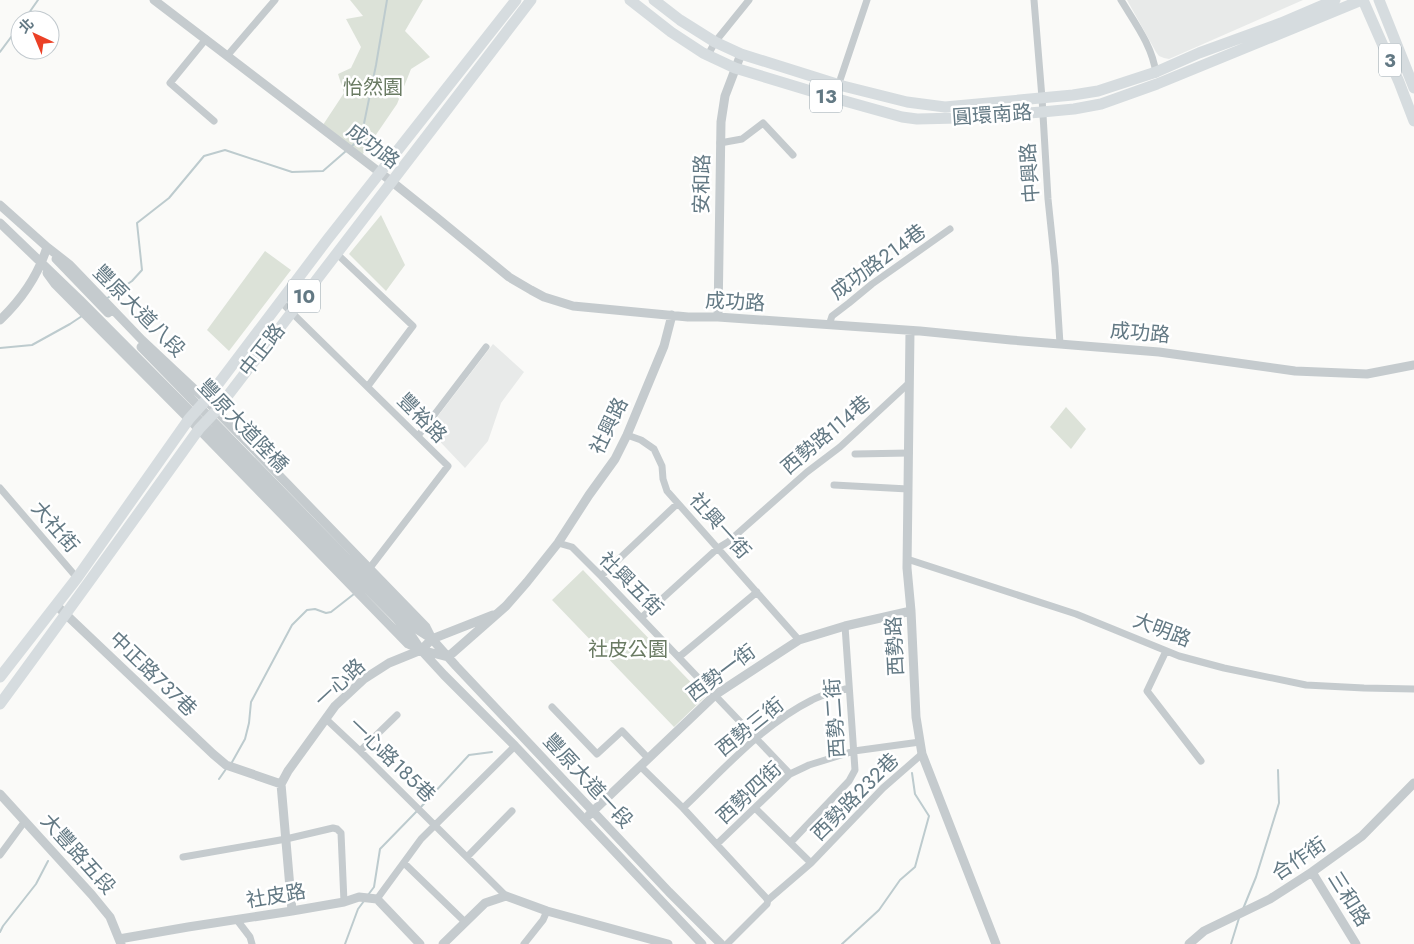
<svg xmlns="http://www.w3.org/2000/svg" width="1414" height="944" viewBox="0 0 1414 944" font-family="Jost,'Noto Sans TC',sans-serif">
<rect width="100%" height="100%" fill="#fafaf8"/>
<!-- built -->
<path fill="#e8eae9" d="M1127,0H1303L1169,59L1164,58L1159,56L1156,52Z
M493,344L524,372L501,403L488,441L465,468L428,429Z"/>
<!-- green -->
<path fill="#dce2d8" d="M350,0H423L405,31L430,57L411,69L397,104L358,161L319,131L344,93L338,74L351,68L361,47L346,19L363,16Z
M381,215L405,265L386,291L349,254Z
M265,251L291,270L229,351L207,330Z
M1066,407L1086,429L1071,449L1050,427Z
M583,570L705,697L674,727L552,600Z"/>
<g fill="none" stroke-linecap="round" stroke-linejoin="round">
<!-- stream -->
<path stroke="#bdcbce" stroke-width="2" d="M24,20L38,0
M0,52L20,25
M352,146L361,138L376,65L387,0
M106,299L132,281L142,270L137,223L169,198L204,156L225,150L292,172L323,171L346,151
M0,348L32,345L70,324L82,316
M231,764L245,739L249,723L251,702L292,625L307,610L315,609L326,613L331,612L354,594
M219,779L226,769
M420,808L469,755L492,752
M368,895L374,887L380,849L417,811
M1243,909L1256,877L1279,803L1278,770
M0,932L3,926L36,884L48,861
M345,944L358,909L364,901
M842,944L879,910L900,880L915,867L929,816L915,794L912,773
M1231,944L1239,918"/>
<!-- minor -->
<path stroke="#c5cbce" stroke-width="7" d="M1034,0L1042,98L1048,199L1055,266L1060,344
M1121,0C1135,23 1153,47 1156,74
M206,39L170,83L214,121
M708,55L715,42L749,0
M227,56L275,0
M834,98L867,0
M720,143L742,139L763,123L793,155
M336,253L413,326L368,386
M281,302L448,466L369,569
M829,325L832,316L849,303L872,284L950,229
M627,435L641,440L654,449L662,466L663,479L667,491L799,640
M418,436L486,347
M855,454L909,453
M834,485L908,489
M0,488L78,579
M558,543L572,547L601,576L790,774
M907,559L1076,614L1179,656L1224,668L1306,685L1364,688L1414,689
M601,576L677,504
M642,617L718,548L728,542L807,472L840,447L909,383
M1166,651L1147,691L1201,761
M679,657L757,592
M552,707L597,754L622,731L648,758
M326,719L360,751L506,896
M360,751L397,715
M640,766L683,808L768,900
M683,808C723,770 762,725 812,700C823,694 837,692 848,688
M755,808L811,863
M791,842L849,781L855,770L845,626
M717,844L790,774L809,765L854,751L920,742
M0,855L25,821
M183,857L286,839L333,828L337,829L341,833L344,902
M467,857L512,811
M404,863L465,922
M377,899L421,839L515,746
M237,920L250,937L252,944
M524,944L543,920L547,911
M727,944L767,904L768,900L811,863L883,788L922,754"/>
<!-- tertiary -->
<path stroke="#c5cbce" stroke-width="9" d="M154,0L391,181L436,217L509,277L531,290L544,297L573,306L688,317H718L920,331L1011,340L1159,352L1295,371L1367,374L1414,365
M0,205L47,247L70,265L142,340L206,400L426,627L432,639L456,666L669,892L721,944
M0,223L80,300L396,618L413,638L421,650L444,675L515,746L702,944
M56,259L108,313
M47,273L55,284L189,419L408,644L421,650L448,657L506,606L527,582L558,543L589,495L615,459L627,435L664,346L672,315
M718,317L721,122L725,96L741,54
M0,320C22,299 38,276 47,247
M910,331L907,568L911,611L916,717L922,754L996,944
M141,347L401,614L418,630L432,639
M57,606L213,754L226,765L281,784
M0,794L92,895L110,917L121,944
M589,815L715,695L799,640L845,626L911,611
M1312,872L1356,944
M292,911L281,784L288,771L335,706L364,679L389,663L421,650L432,639L493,615
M119,939L188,927L292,911L344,902L359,897L377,899L420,944
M443,944L485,903L506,896L547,911L668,944
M1189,944L1204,931L1270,899L1312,872L1362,836L1414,783"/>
<!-- primary -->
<path stroke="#d6dcdf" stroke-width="11" d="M630,0L671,32L703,53L735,68L834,98L902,117L917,119L959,118L1042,112L1074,109L1101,104L1157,84L1362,0
M654,0L680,20L715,42L741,54L843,86L907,102L945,107L1073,95L1098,91L1156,72L1199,53L1281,23L1335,0
M1363,0L1399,82L1414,121
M1379,0L1414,88
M0,677L77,578L189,419L206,400L327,240L516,0
M0,704C67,613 133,521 199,429L216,411L531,0"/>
</g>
<g text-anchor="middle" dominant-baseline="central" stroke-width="5" stroke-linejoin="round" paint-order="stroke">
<!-- shield labels -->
<g fill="#fff" stroke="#92a1a9" stroke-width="1">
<rect x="1379" y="43.5" width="22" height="33" rx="4"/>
<rect x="810" y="79.5" width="32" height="33" rx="4"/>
<rect x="288" y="279.5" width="32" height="33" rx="4"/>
</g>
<g font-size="19" font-weight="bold" fill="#637984">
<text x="1390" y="60">3</text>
<text x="826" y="96">13</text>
<text x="304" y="296">10</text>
</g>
<!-- park labels -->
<g font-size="20" fill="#6a7b63" stroke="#fff">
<text x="373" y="87">怡然園</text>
<text x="628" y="649">社皮公園</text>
</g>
<!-- street labels -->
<g font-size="20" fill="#637984" stroke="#fff">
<text transform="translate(992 115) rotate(-4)">圓環南路</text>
<text transform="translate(373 146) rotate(37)">成功路</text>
<text transform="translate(1030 173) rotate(-94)">中興路</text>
<text transform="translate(702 184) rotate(-89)">安和路</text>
<text transform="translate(878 262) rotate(-36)">成功路214巷</text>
<text transform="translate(735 302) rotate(3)">成功路</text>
<text transform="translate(139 311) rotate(45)">豐原大道八段</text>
<text transform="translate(1140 333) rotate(5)">成功路</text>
<text transform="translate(262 350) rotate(-52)">中正路</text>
<text transform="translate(422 418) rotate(45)">豐裕路</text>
<text transform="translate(243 426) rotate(46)">豐原大道陸橋</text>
<text transform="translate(609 426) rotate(-64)">社興路</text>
<text transform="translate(826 435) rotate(-40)">西勢路114巷</text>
<text transform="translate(720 526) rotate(48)">社興一街</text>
<text transform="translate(55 527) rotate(49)">大社街</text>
<text transform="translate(631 584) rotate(45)">社興五街</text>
<text transform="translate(1162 630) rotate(21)">大明路</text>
<text transform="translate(895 646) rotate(-93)">西勢路</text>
<text transform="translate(721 673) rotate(-37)">西勢一街</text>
<text transform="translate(153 674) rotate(44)">中正路737巷</text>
<text transform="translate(340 683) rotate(-43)">一心路</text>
<text transform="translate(835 718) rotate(-94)">西勢二街</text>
<text transform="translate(750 727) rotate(-39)">西勢三街</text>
<text transform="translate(392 760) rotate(44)">一心路185巷</text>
<text transform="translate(588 781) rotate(47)">豐原大道一段</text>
<text transform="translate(749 793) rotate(-43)">西勢四街</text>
<text transform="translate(855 797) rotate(-45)">西勢路232巷</text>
<text transform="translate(78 854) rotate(48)">大豐路五段</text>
<text transform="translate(1299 859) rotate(-34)">合作街</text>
<text transform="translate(276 896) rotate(-10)">社皮路</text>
<text transform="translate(1349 899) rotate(58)">三和路</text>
</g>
</g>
<!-- north arrow -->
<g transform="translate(35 35) rotate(316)"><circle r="24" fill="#ffffff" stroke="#c1c9ce"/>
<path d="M0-4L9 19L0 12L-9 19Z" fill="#eb4026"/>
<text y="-8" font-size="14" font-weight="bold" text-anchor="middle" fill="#637984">北</text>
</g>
</svg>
